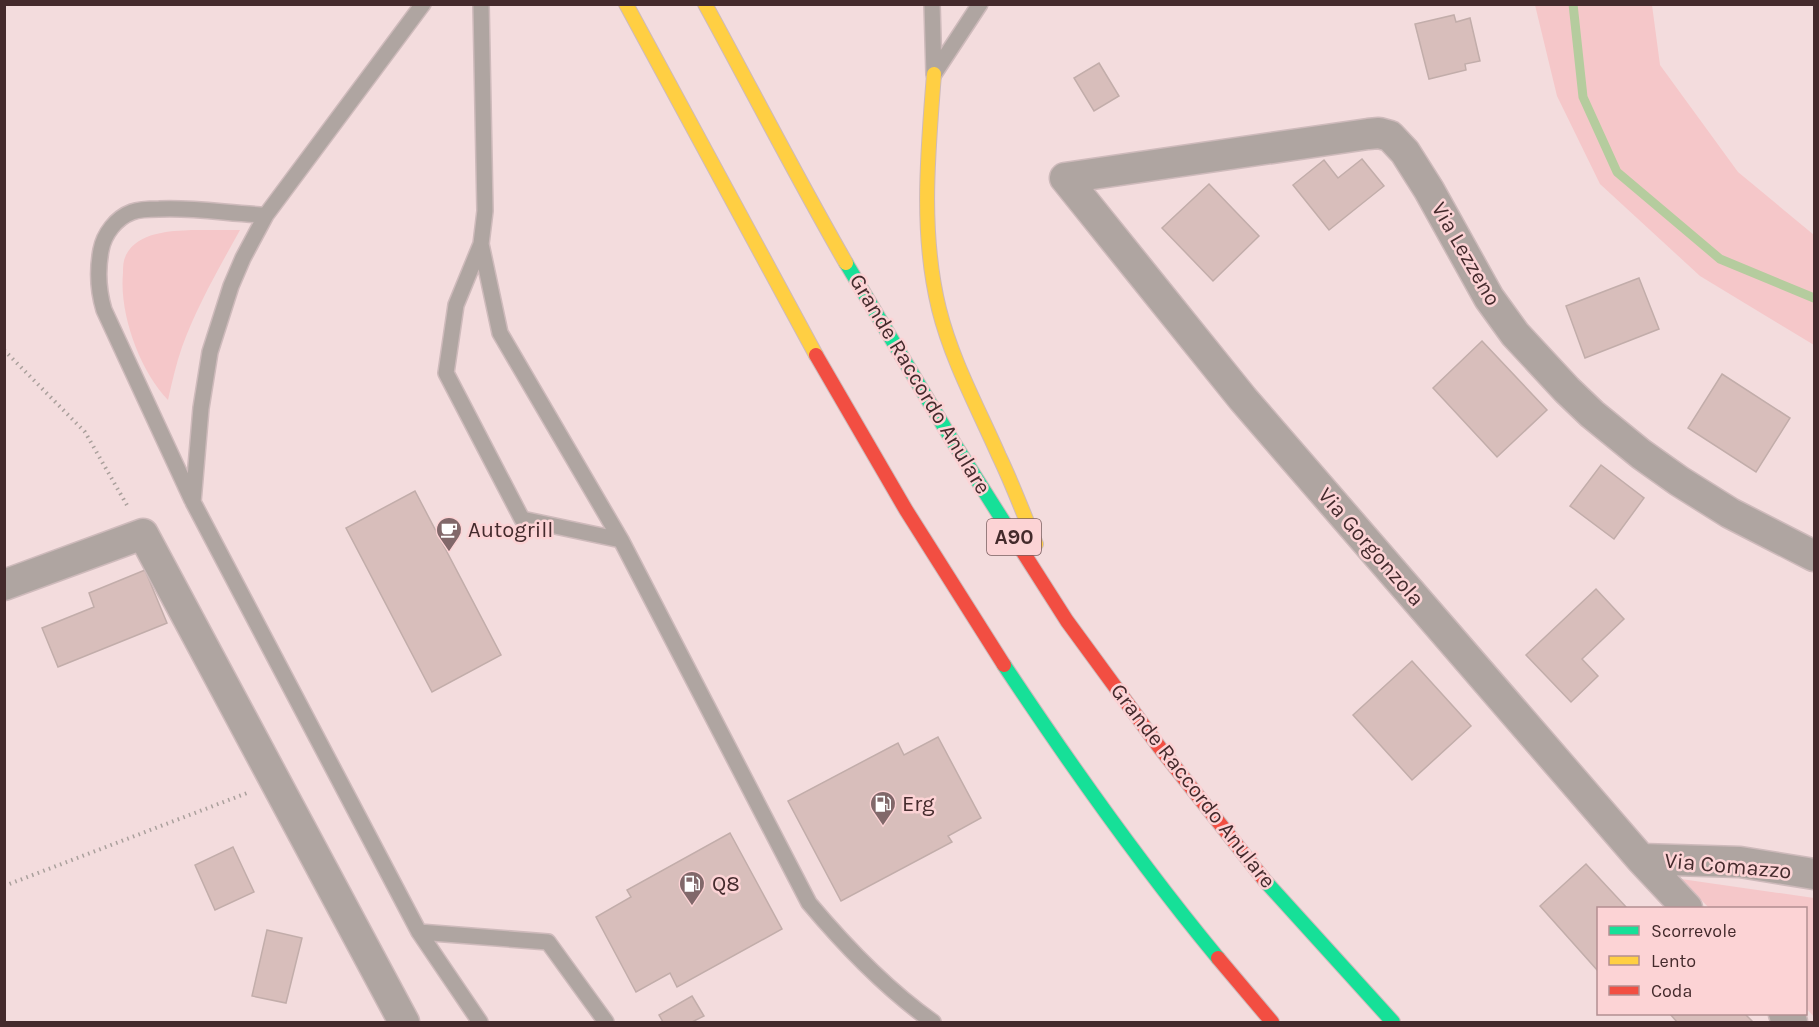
<svg xmlns="http://www.w3.org/2000/svg" width="1819" height="1027" viewBox="0 0 1819 1027" font-family="Karla,sans-serif">
<rect width="100%" height="100%" fill="#f3dcdd"/>
<!-- green -->
<path fill="#f5c7c9" d="M1535,5H1652L1660,65L1738,172L1814,235V345L1700,276L1600,184L1557,96Z
M192,230H240C219,268 197,306 182,347C176,364 172,382 168,400C140,371 119,314 123,273C123,267 123,261 126,255C138,232 170,231 192,230Z
M1681,879L1814,898V1017L1806,1008V908H1709Z"/>
<g fill="none" stroke-linecap="round" stroke-linejoin="round">
<!-- stream -->
<path stroke="#b5cc9e" stroke-width="9" d="M1573,4L1583,97L1617,172L1720,259L1814,298"/>
</g>
<!-- building -->
<path fill="#d8bebb" stroke="#c2adaa" stroke-width="1.5" d="M1454,15L1456,22L1470,18L1480,61L1465,64L1466,70L1429,79L1415,24Z
M1099,63L1119,96L1094,111L1074,78Z
M1362,159L1384,186L1329,230L1293,185L1324,160L1338,178Z
M1209,184L1259,236L1213,281L1162,228Z
M1639,278L1659,329L1585,358L1566,306Z
M1482,341L1547,410L1497,457L1433,388Z
M1722,374L1790,418L1756,472L1688,428Z
M1601,465L1644,498L1614,539L1570,506Z
M415,491L501,655L432,692L346,528Z
M145,570L167,623L58,667L42,628L94,607L89,593Z
M1596,589L1624,619L1582,659L1598,676L1571,702L1526,655Z
M1412,661L1471,726L1412,780L1353,715Z
M938,737L981,818L948,836L952,842L841,901L788,801L898,743L904,755Z
M730,833L782,929L677,987L670,973L636,992L596,917L631,897L627,890Z
M233,847L254,892L215,910L195,865Z
M1586,864L1627,908H1598V971L1540,906Z
M267,930L302,938L286,1003L252,996Z
M692,996L704,1016L692,1022H663L659,1015Z
M1670,1014H1745L1753,1022H1677Z"/>
<g fill="none" stroke-linecap="round" stroke-linejoin="round">
<defs>
<path id="lane" d="M423,4L266,215L243,258L231,286L210,352L201,408L193,502L419,932L480,1022
M481,4L485,211L481,244L500,333L621,540L809,903C846,947 886,989 933,1022
M932,4L934,74
M934,74L980,4
M481,244L456,305L446,373L522,519L621,540
M192,500L104,310C98,290 97,271 101,250C104,234 116,218 132,212C140,209 151,209 159,209C195,207 231,214 266,215
M419,932L548,942L606,1022"/>
<path id="street" d="M1065,178L1243,399L1641,859L1687,908
M1065,178L1368,134L1379,133L1390,136L1405,152L1429,190L1489,298L1515,334L1567,390L1592,414L1641,454L1679,481L1730,513L1814,556
M4,585L143,534L404,1022
M1641,859L1740,862L1814,874
M1784,1014L1792,1022"/>
<path id="fast" d="M846,263L952,440L1007,527
M1004,665C1071,766 1141,865 1218,958
M1266,882L1393,1022"/>
<path id="slow" d="M626,4L816,355
M705,4C752,90 797,178 846,263
M934,74C928,152 920,232 939,309C952,361 978,408 999,456C1013,485 1024,515 1036,544"/>
<path id="jam" d="M816,355L906,510L1004,665
M1007,527L1067,621L1160,748L1266,882
M1218,958L1272,1022"/>
</defs>
<!-- lane casing -->
<use href="#lane" stroke="#cebabb" stroke-width="18"/>
<!-- street casing -->
<use href="#street" stroke="#cebabb" stroke-width="33"/>
<!-- fast casing -->
<use href="#fast" stroke="#cebabb" stroke-width="16"/>
<!-- slow casing -->
<use href="#slow" stroke="#cebabb" stroke-width="16"/>
<!-- jam casing -->
<use href="#jam" stroke="#cebabb" stroke-width="16"/>
<!-- path -->
<path stroke="#aaa09c" stroke-width="4" stroke-dasharray="1.5 4.5" stroke-linecap="butt" d="M4,350L85,432L128,507
M4,886L247,793"/>
<!-- lane -->
<use href="#lane" stroke="#afa5a1" stroke-width="15"/>
<!-- street -->
<use href="#street" stroke="#afa5a1" stroke-width="30"/>
<!-- fast -->
<use href="#fast" stroke="#16e098" stroke-width="14"/>
<!-- slow -->
<use href="#slow" stroke="#ffcf43" stroke-width="14"/>
<!-- jam -->
<use href="#jam" stroke="#f24e42" stroke-width="14"/>
</g>
<!-- icons -->
<defs>
<symbol id="cafe-pin" viewBox="-11 -11 22 30"><path d="M0 17L-7.5 6A9.5 9.5 0 1 1 7.5 6Z" fill="#81686a" stroke="#fcd3d5"/><path d="M-5.5-4.5H6V0H3Q3 3.5 0 3.5H-2.5Q-5.5 3.5-5.5 0ZM3-3.2v2h1.7v-2ZM-6 4.5H4V6H-6Z" fill="#fff"/></symbol>
<symbol id="fuel-pin" viewBox="-11 -11 22 30"><path d="M0 17L-7.5 6A9.5 9.5 0 1 1 7.5 6Z" fill="#81686a" stroke="#fcd3d5"/><path d="M-5.5-6h7V0h2V4h1.3V-2.5L3-4.5l.8-.8L6-3V5H2.5V1h-1V6h-7ZM-4.2-4.7v3.2H.2V-4.7Z" fill="#fff"/></symbol>
</defs>
<g fill-rule="evenodd">
<use href="#cafe-pin" x="434" y="515" width="30" height="40"/>
<use href="#fuel-pin" x="868" y="789" width="30" height="40"/>
<use href="#fuel-pin" x="677" y="869" width="30" height="40"/>
</g>
<g text-anchor="middle" dominant-baseline="central" stroke-width="5" stroke-linejoin="round" paint-order="stroke">
<!-- shield labels -->
<rect fill="#fcd3d5" stroke="#7b5d5f" stroke-width="1.5" x="987" y="519" width="54" height="36" rx="4.5"/>
<g font-size="21" font-weight="bold" fill="#442a2c">
<text x="1014" y="537">A90</text>
</g>
<!-- street labels -->
<g font-size="22" fill="#442a2c" stroke="#fcd3d5">
<text transform="translate(1466 254) rotate(60)">Via Lezzeno</text>
<text transform="translate(920 384) rotate(59)">Grande Raccordo Anulare</text>
<text transform="translate(1371 547) rotate(49)">Via Gorgonzola</text>
<text transform="translate(1193 786) rotate(52)">Grande Raccordo Anulare</text>
<text transform="translate(1728 866) rotate(5)">Via Comazzo</text>
</g>
<!-- poi labels -->
<g font-size="22" fill="#442a2c" stroke="#fcd3d5" text-anchor="start">
<text x="468" y="530">Autogrill</text>
<text x="902" y="804">Erg</text>
<text x="712" y="884">Q8</text>
</g>
</g>
<!-- border -->
<rect width="1819" height="1027" fill="none" stroke="#442a2c" stroke-width="12"/>
<!-- legend -->
<rect x="1597" y="907" width="210" height="108" fill="#fcd3d5" stroke="#b28f91" stroke-width="1.5"/>
<rect x="1609" y="926" width="30" height="9" fill="#16e098" stroke="#b28f91" stroke-width="1.5"/>
<text x="1651" y="937" font-size="18" fill="#442a2c">Scorrevole</text>
<rect x="1609" y="956" width="30" height="9" fill="#ffcf43" stroke="#b28f91" stroke-width="1.5"/>
<text x="1651" y="967" font-size="18" fill="#442a2c">Lento</text>
<rect x="1609" y="986" width="30" height="9" fill="#f24e42" stroke="#b28f91" stroke-width="1.5"/>
<text x="1651" y="997" font-size="18" fill="#442a2c">Coda</text>
</svg>
